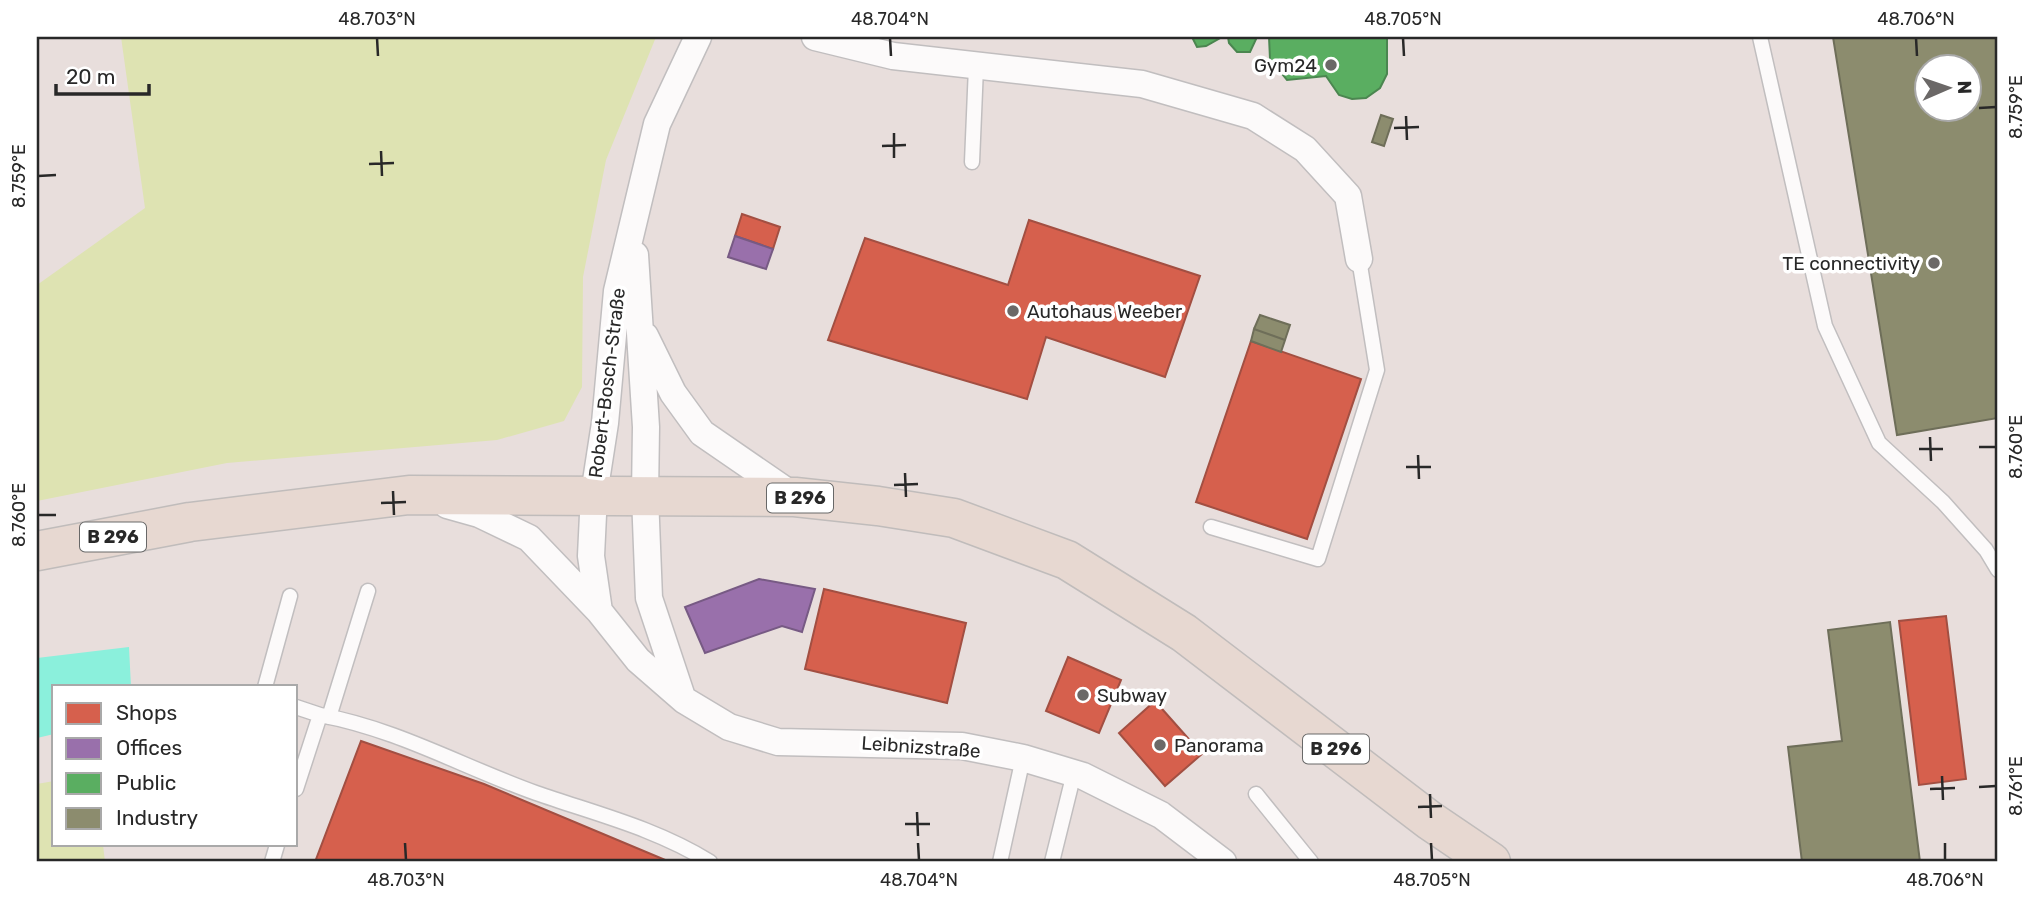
<svg xmlns="http://www.w3.org/2000/svg" width="2035" height="899" viewBox="0 0 2035 899" font-family="Rubik,sans-serif">
<rect width="100%" height="100%" fill="#e8dedc"/>
<!-- green -->
<path fill="#dee3b2" d="M121,37H656L606,160L583,277L582,387L564,421L497,440L227,463L37,501V285L145,208Z
M54,781V845H103L105,862H37V784Z"/>
<!-- water -->
<path fill="#8bf0dc" d="M129,647L131,687H54V734L37,738V658Z"/>
<!-- shops -->
<path fill="#d6604d" stroke="#a24f42" stroke-width="2" d="M742,214L780,227L773,249L735,236Z
M1029,220L1200,276L1165,377L1046,337L1027,399L828,340L865,238L1008,285Z
M1251,341L1361,379L1307,539L1196,502Z
M824,589L966,623L947,703L805,669Z
M1946,616L1966,779L1919,785L1899,621Z
M1068,657L1121,680L1099,733L1046,711Z
M1155,701L1202,754L1165,786L1119,733Z
M361,741L484,784L670,862H315Z"/>
<!-- offices -->
<path fill="#9970ab" stroke="#775a84" stroke-width="2" d="M735,236L773,249L766,269L728,257Z
M759,579L815,589L802,632L782,626L705,653L685,607Z"/>
<!-- public -->
<path fill="#5aae61" stroke="#4b8650" stroke-width="2" d="M1192,37H1222L1206,46L1197,47Z
M1228,37H1257L1250,52H1237L1229,43Z
M1269,37H1387V74L1380,88L1366,98L1352,99L1339,95L1326,76L1287,80L1270,59Z"/>
<!-- industry -->
<path fill="#8c8c6e" stroke="#6e6e59" stroke-width="2" fill-rule="evenodd" d="M1833,37H1998V418L1897,435ZM1926,66H1968V108H1926Z
M1381,115L1393,119L1384,146L1372,142Z
M1260,315L1290,325L1285,340L1254,329Z
M1254,329L1285,340L1281,352L1251,341Z
M1890,622L1920,862H1802L1788,747L1842,741L1828,630Z"/>
<g fill="none" stroke-linecap="round" stroke-linejoin="round">
<defs>
<path id="service" d="M1760,37L1825,326L1879,443L1943,502L1986,550L1998,570
M972,162L976,67
M1211,527L1318,559L1377,370L1359,259
M265,687L290,596
M296,707L320,715L296,789
M320,715C397,729 463,767 536,793C596,814 655,828 710,862
M329,717L368,591
M1256,794L1311,862
M272,862L277,845
M1000,862L1023,758
M1052,862L1074,773"/>
<path id="minor" d="M698,37L657,124L617,291L605,423L594,494L591,556L599,611L638,660L684,700L729,727L778,742L962,746L1023,758L1083,776L1161,815L1223,862
M815,37L893,56L1142,84L1253,116L1305,149L1348,196L1359,259
M635,255L646,427L645,496L649,598L682,697
M645,336L673,393L702,433L795,497
M447,505L479,514L529,538L599,611"/>
<path id="primary" d="M37,551L190,522L409,495L795,497L878,506L954,518L1067,560L1184,633L1429,820L1491,862"/>
</defs>
<!-- service casing -->
<use href="#service" stroke="#c1bebf" stroke-width="17"/>
<!-- minor casing -->
<use href="#minor" stroke="#c1bebf" stroke-width="29"/>
<!-- primary casing -->
<use href="#primary" stroke="#c0bcbb" stroke-width="41"/>
<!-- service -->
<use href="#service" stroke="#fcfafa" stroke-width="14"/>
<!-- minor -->
<use href="#minor" stroke="#fcfafa" stroke-width="26"/>
<!-- primary -->
<use href="#primary" stroke="#e7d8d1" stroke-width="38"/>
</g>
<!-- ticks -->
<path fill="none" stroke="#282828" stroke-width="2.5" d="M377,38L378,56M890,38L891,56M1403,38L1404,56M1916,38L1917,56M1979,108L1996,107M1406,116L1407,140M1394,128L1419,127M894,133V158M882,146L906,145M381,151L382,176M369,164L394,163M38,176L56,175M1930,437L1931,461M1979,447H1996M1919,449H1943M1418,455L1419,479M1406,467H1431M905,473L906,497M894,485L918,484M393,491L394,515M381,503L406,502M38,515H56M1942,776L1943,800M1979,787L1996,786M1930,789L1955,788M1430,794L1431,818M1418,807L1442,806M917,812L918,836M905,824H930M405,843L406,860M918,843L919,860M1431,843L1432,860M1945,843V860"/>
<!-- markers -->
<g fill="#6b6867" stroke="#fff" stroke-width="2.5">
<circle cx="1331" cy="65" r="7"/>
<circle cx="1934" cy="263" r="7"/>
<circle cx="1013" cy="311" r="7"/>
<circle cx="1083" cy="695" r="7"/>
<circle cx="1160" cy="745" r="7"/>
</g>
<g text-anchor="middle" dominant-baseline="central" stroke-width="7" stroke-linejoin="round" paint-order="stroke">
<!-- shield labels -->
<g fill="#fff" stroke="#686868" stroke-width="2">
<rect x="767" y="483.5" width="66" height="29" rx="5"/>
<rect x="80" y="522.5" width="66" height="29" rx="5"/>
<rect x="1303" y="734.5" width="66" height="29" rx="5"/>
</g>
<g font-size="18" font-weight="bold" fill="#282828">
<text x="800" y="498">B 296</text>
<text x="113" y="537">B 296</text>
<text x="1336" y="749">B 296</text>
</g>
<!-- poi labels -->
<g font-size="19" fill="#282828" stroke="#fff" text-anchor="start">
<text x="1317" y="65" text-anchor="end">Gym24</text>
<text x="1920" y="263" text-anchor="end">TE connectivity</text>
<text x="1027" y="311">Autohaus Weeber</text>
<text x="1097" y="695">Subway</text>
<text x="1174" y="745">Panorama</text>
</g>
<!-- street labels -->
<g font-size="19" fill="#282828" stroke="#fff">
<text transform="translate(607 383) rotate(-83)">Robert-Bosch-Straße</text>
<text transform="translate(921 747) rotate(4)">Leibnizstraße</text>
</g>
</g>
<!-- border -->
<rect width="2035" height="899" fill="none" stroke="#ffffff" stroke-width="77"/>
<!-- legend -->
<rect x="52" y="685" width="245" height="161" fill="#ffffff" stroke="#a9a9a9" stroke-width="2"/>
<rect x="66" y="703" width="35" height="21" fill="#d6604d" stroke="#a9a9a9" stroke-width="2"/>
<text x="116" y="720" font-size="21" fill="#282828">Shops</text>
<rect x="66" y="738" width="35" height="21" fill="#9970ab" stroke="#a9a9a9" stroke-width="2"/>
<text x="116" y="755" font-size="21" fill="#282828">Offices</text>
<rect x="66" y="773" width="35" height="21" fill="#5aae61" stroke="#a9a9a9" stroke-width="2"/>
<text x="116" y="790" font-size="21" fill="#282828">Public</text>
<rect x="66" y="808" width="35" height="21" fill="#8c8c6e" stroke="#a9a9a9" stroke-width="2"/>
<text x="116" y="825" font-size="21" fill="#282828">Industry</text>
<!-- north arrow -->
<g transform="translate(1948 88) rotate(88)"><circle r="33" fill="#ffffff" stroke="#a9a9a9" stroke-width="2"/>
<path d="M0-5L12 26L0 18L-12 26Z" fill="#6b6867"/>
<text y="-10" font-size="19" font-weight="bold" text-anchor="middle" fill="#282828">N</text>
</g>
<!-- scale -->
<path d="M56 84v10h93v-10" fill="none" stroke="#282828" stroke-width="3.5"/>
<text x="66" y="84" font-size="21" fill="#282828" stroke="#ffffff" stroke-width="5" paint-order="stroke">20 m</text>
<rect x="38" y="38" width="1958" height="822" fill="none" stroke="#282828" stroke-width="2.5"/>
<g font-size="18" text-anchor="middle" fill="#282828">
<text x="377" y="25">48.703°N</text>
<text x="890" y="25">48.704°N</text>
<text x="1403" y="25">48.705°N</text>
<text x="1916" y="25">48.706°N</text>
<text transform="translate(2016 107) rotate(-90)" y="6">8.759°E</text>
<text transform="translate(19 176) rotate(-90)" y="6">8.759°E</text>
<text transform="translate(2016 447) rotate(-90)" y="6">8.760°E</text>
<text transform="translate(19 515) rotate(-90)" y="6">8.760°E</text>
<text transform="translate(2016 786) rotate(-90)" y="6">8.761°E</text>
<text x="406" y="886">48.703°N</text>
<text x="919" y="886">48.704°N</text>
<text x="1432" y="886">48.705°N</text>
<text x="1945" y="886">48.706°N</text>
</g>
</svg>
